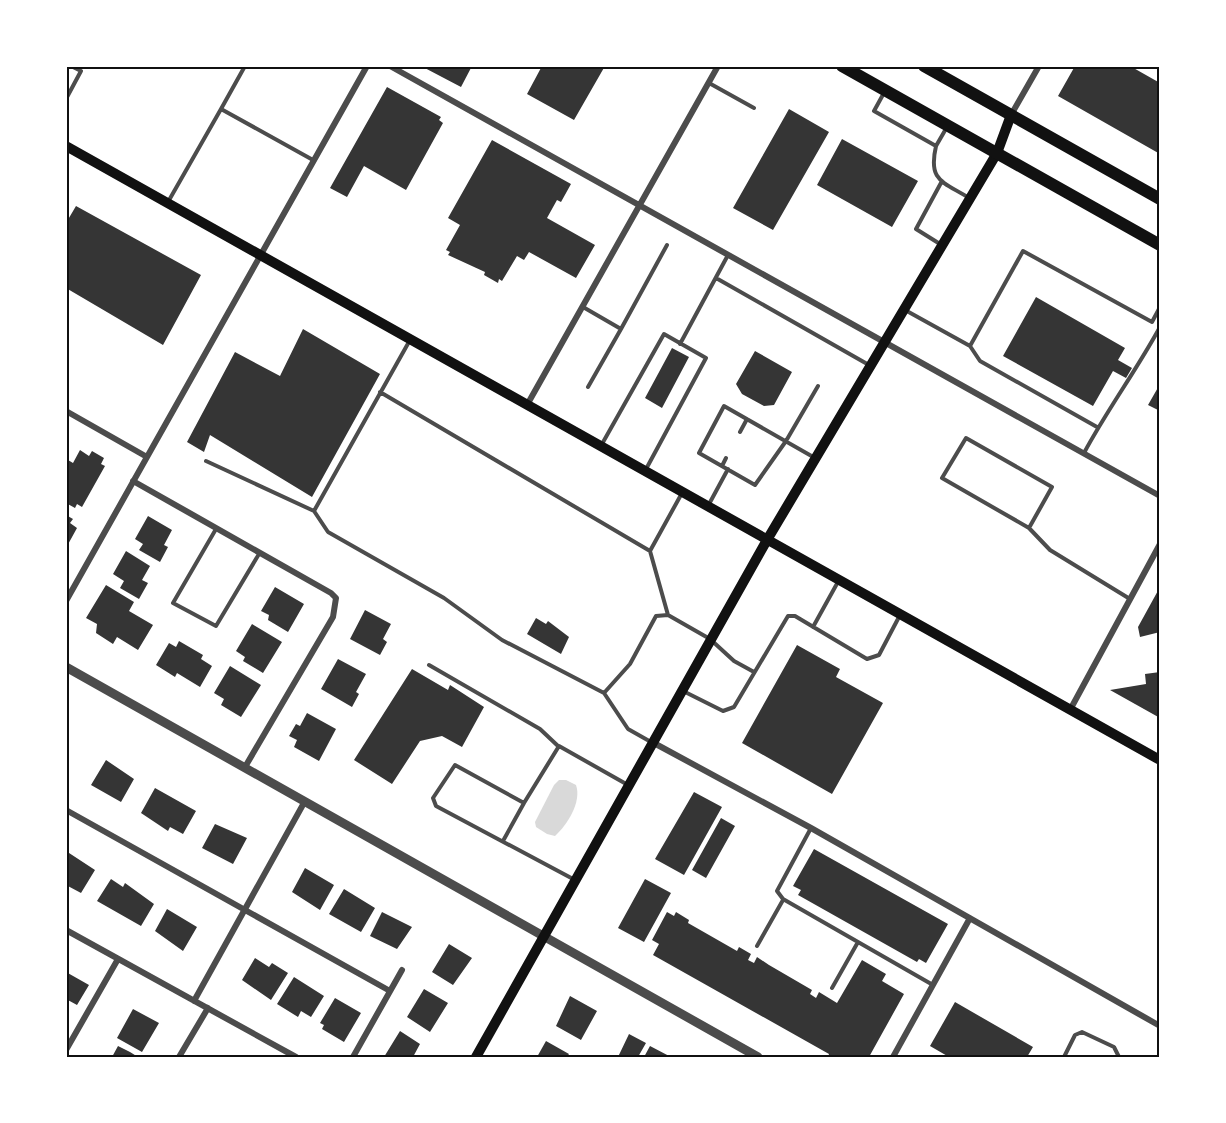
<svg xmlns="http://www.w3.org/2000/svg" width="1226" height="1123" viewBox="0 0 1226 1123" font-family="'Varela Round',sans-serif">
<rect width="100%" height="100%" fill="#fff"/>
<!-- water -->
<path fill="#d9d9d9" d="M559,780H566L576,785C582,802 567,825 555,836L547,834L536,827L535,822L554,785Z"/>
<!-- building -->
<path fill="#353535" d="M421,66H472L461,87Z
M542,66H605L574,120L527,94Z
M1075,66H1130L1160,83V154L1058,96Z
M387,87L441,117L439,120L443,123L406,190L364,166L347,197L330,188Z
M789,109L829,132L773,230L733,208Z
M842,139L918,181L892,227L817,185Z
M492,140L571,184L561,202L557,200L547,218L595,245L576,278L529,252L524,260L517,256L502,281L499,279L498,283L484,275L485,272L448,255L450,252L446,250L460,225L448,218Z
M76,206L201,275L163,345L66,288V223Z
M1036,297L1125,348L1118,360L1132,368L1126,378L1113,371L1093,406L1003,356Z
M303,329L380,374L312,497L210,435L204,452L187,442L235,352L280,376Z
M672,348L689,357L662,408L645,398Z
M755,351L792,372L774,405L764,406L742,394L736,384Z
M1160,384V411L1148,405Z
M80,450L89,456L92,451L104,458L101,464L105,466L82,507L77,504L75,508L66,503V464L68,460L73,463Z
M66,515L73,519L70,523L77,528L66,548Z
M148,516L172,530L164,545L168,547L160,562L139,550L143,544L135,539Z
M126,551L150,566L142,580L148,583L139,599L120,588L124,581L113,574Z
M106,585L134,602L129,611L153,625L138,650L117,637L113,644L96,633L97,624L86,618Z
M275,587L304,604L288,632L268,620L269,615L261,611Z
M1160,587V632L1140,637L1138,627Z
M365,610L391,624L383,639L387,642L380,655L350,639Z
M536,618L546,624L548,621L569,637L561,654L527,634Z
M252,624L282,642L263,673L243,661L245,657L236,651Z
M179,641L203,655L201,659L212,666L200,687L177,673L175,677L156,665L169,643L176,647Z
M797,645L840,669L836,677L883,703L832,794L742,743Z
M338,659L366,674L356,692L359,694L352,707L321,689Z
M230,666L261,685L241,717L221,705L224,699L214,693Z
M412,669L448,690L450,685L484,707L462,747L442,736L420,741L392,784L354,760Z
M1160,672V718L1110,690L1146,684L1145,674Z
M307,713L336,729L319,761L294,747L297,740L289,736L296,724L300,726Z
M106,760L134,779L121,802L91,785Z
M155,788L196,811L183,834L170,827L168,831L141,813Z
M694,792L722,807L684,875L655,859Z
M721,818L735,826L706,878L692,870Z
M215,824L247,838L233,864L202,848Z
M814,849L948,924L926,963L919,959L917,962L798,895L801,890L793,886Z
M66,851L95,870L81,893L66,885Z
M305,868L334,885L320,910L292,892Z
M111,879L123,887L125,883L154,904L141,926L97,901Z
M645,879L671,893L644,942L618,928Z
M344,889L375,908L361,932L329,914Z
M167,909L197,927L183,951L155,931Z
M382,912L412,927L397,949L370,936Z
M667,912L674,916L676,912L689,920L688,923L737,951L739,947L751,954L748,960L754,963L757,957L769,965L812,990L810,994L816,998L819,992L837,1003L862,960L886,974L882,981L904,994L869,1057H828L829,1054L653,955L659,944L652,940Z
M449,944L472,958L453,985L432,972Z
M255,958L269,967L272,963L288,973L271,1000L242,980Z
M66,972L89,985L77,1005L66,999Z
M294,977L324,996L311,1017L301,1011L298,1017L277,1004Z
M424,989L448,1003L430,1032L407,1017Z
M570,996L597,1011L581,1040L556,1026Z
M335,998L361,1013L344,1042L322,1029L324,1025L320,1023Z
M955,1002L1033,1047L1027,1057H949L930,1046Z
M133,1009L159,1023L142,1052L117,1038Z
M400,1031L420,1044L413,1057H384Z
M629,1034L646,1043L638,1057H618Z
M546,1041L569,1054L567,1057H537Z
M118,1046L130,1052L138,1057H112Z
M650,1046L671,1057H644Z"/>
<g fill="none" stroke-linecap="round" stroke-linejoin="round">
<!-- service -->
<path stroke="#4c4c4c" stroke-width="4" d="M709,83L754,108
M885,91L874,111L936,146L947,127
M66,99L81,71L71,66
M221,109L245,66
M936,146C928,181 942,181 969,198
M168,202L221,109L313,160
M940,244L916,229L942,181
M716,278L869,365
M583,307L621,329L588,387
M905,310L970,346L1023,251L1152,322L1160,307
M621,329L667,245
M410,340L314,511L328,532L444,598L502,640L604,693L628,729L651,742
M680,344L728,255
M970,346L980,361L1097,427
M380,392L650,551
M740,432L747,419
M602,444L664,334L706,358L645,471
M1084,453C1107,410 1136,371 1160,327
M815,458L724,406L699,453L755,485L786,441L818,386
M206,461L314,511
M722,466L726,458
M682,493L650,551L668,615L710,639L734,661L754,672
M708,506L728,469
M1029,528L1052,487L966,438L942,478L1029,528L1050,550L1130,599
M216,529L173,603L216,626L259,554
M813,627L839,580
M429,665L540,729L558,746
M685,692L723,711L734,707L788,616H795L867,659L879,655L900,615
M604,693L630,664L656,616L668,615
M811,828L777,891L783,899L933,985
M503,841L524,803
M575,880L436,806L433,798L455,765L524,803L559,746L628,785
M757,946L783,900
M832,988L858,942
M1064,1057L1075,1035L1082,1032L1114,1047L1119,1057"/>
<!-- minor -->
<path stroke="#4c4c4c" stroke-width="6" d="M390,66L1160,496
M1011,115L1039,66
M527,405L718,66
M66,411L147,457
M133,481L331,593L336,598L333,617L245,767
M66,601L367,66
M1070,710L1160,544
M652,742L811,828L1160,1026
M66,810L390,991
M66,930L296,1057
M194,1001L305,801
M66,1050L118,959
M179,1057L208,1008
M353,1057L402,970
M893,1057L970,918"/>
<!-- tertiary -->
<path stroke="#4c4c4c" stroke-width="9" d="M66,667L758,1057"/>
<!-- secondary -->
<path stroke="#111" stroke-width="10" d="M66,146L1160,760
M476,1057L767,540L997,153L1011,115"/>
<!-- primary -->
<path stroke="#111" stroke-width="12" d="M842,66L1160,245
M924,66L1160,199"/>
</g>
<!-- border -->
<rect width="1226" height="1123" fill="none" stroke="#ffffff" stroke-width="135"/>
<rect x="68" y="68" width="1090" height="988" fill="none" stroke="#111" stroke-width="2"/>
</svg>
